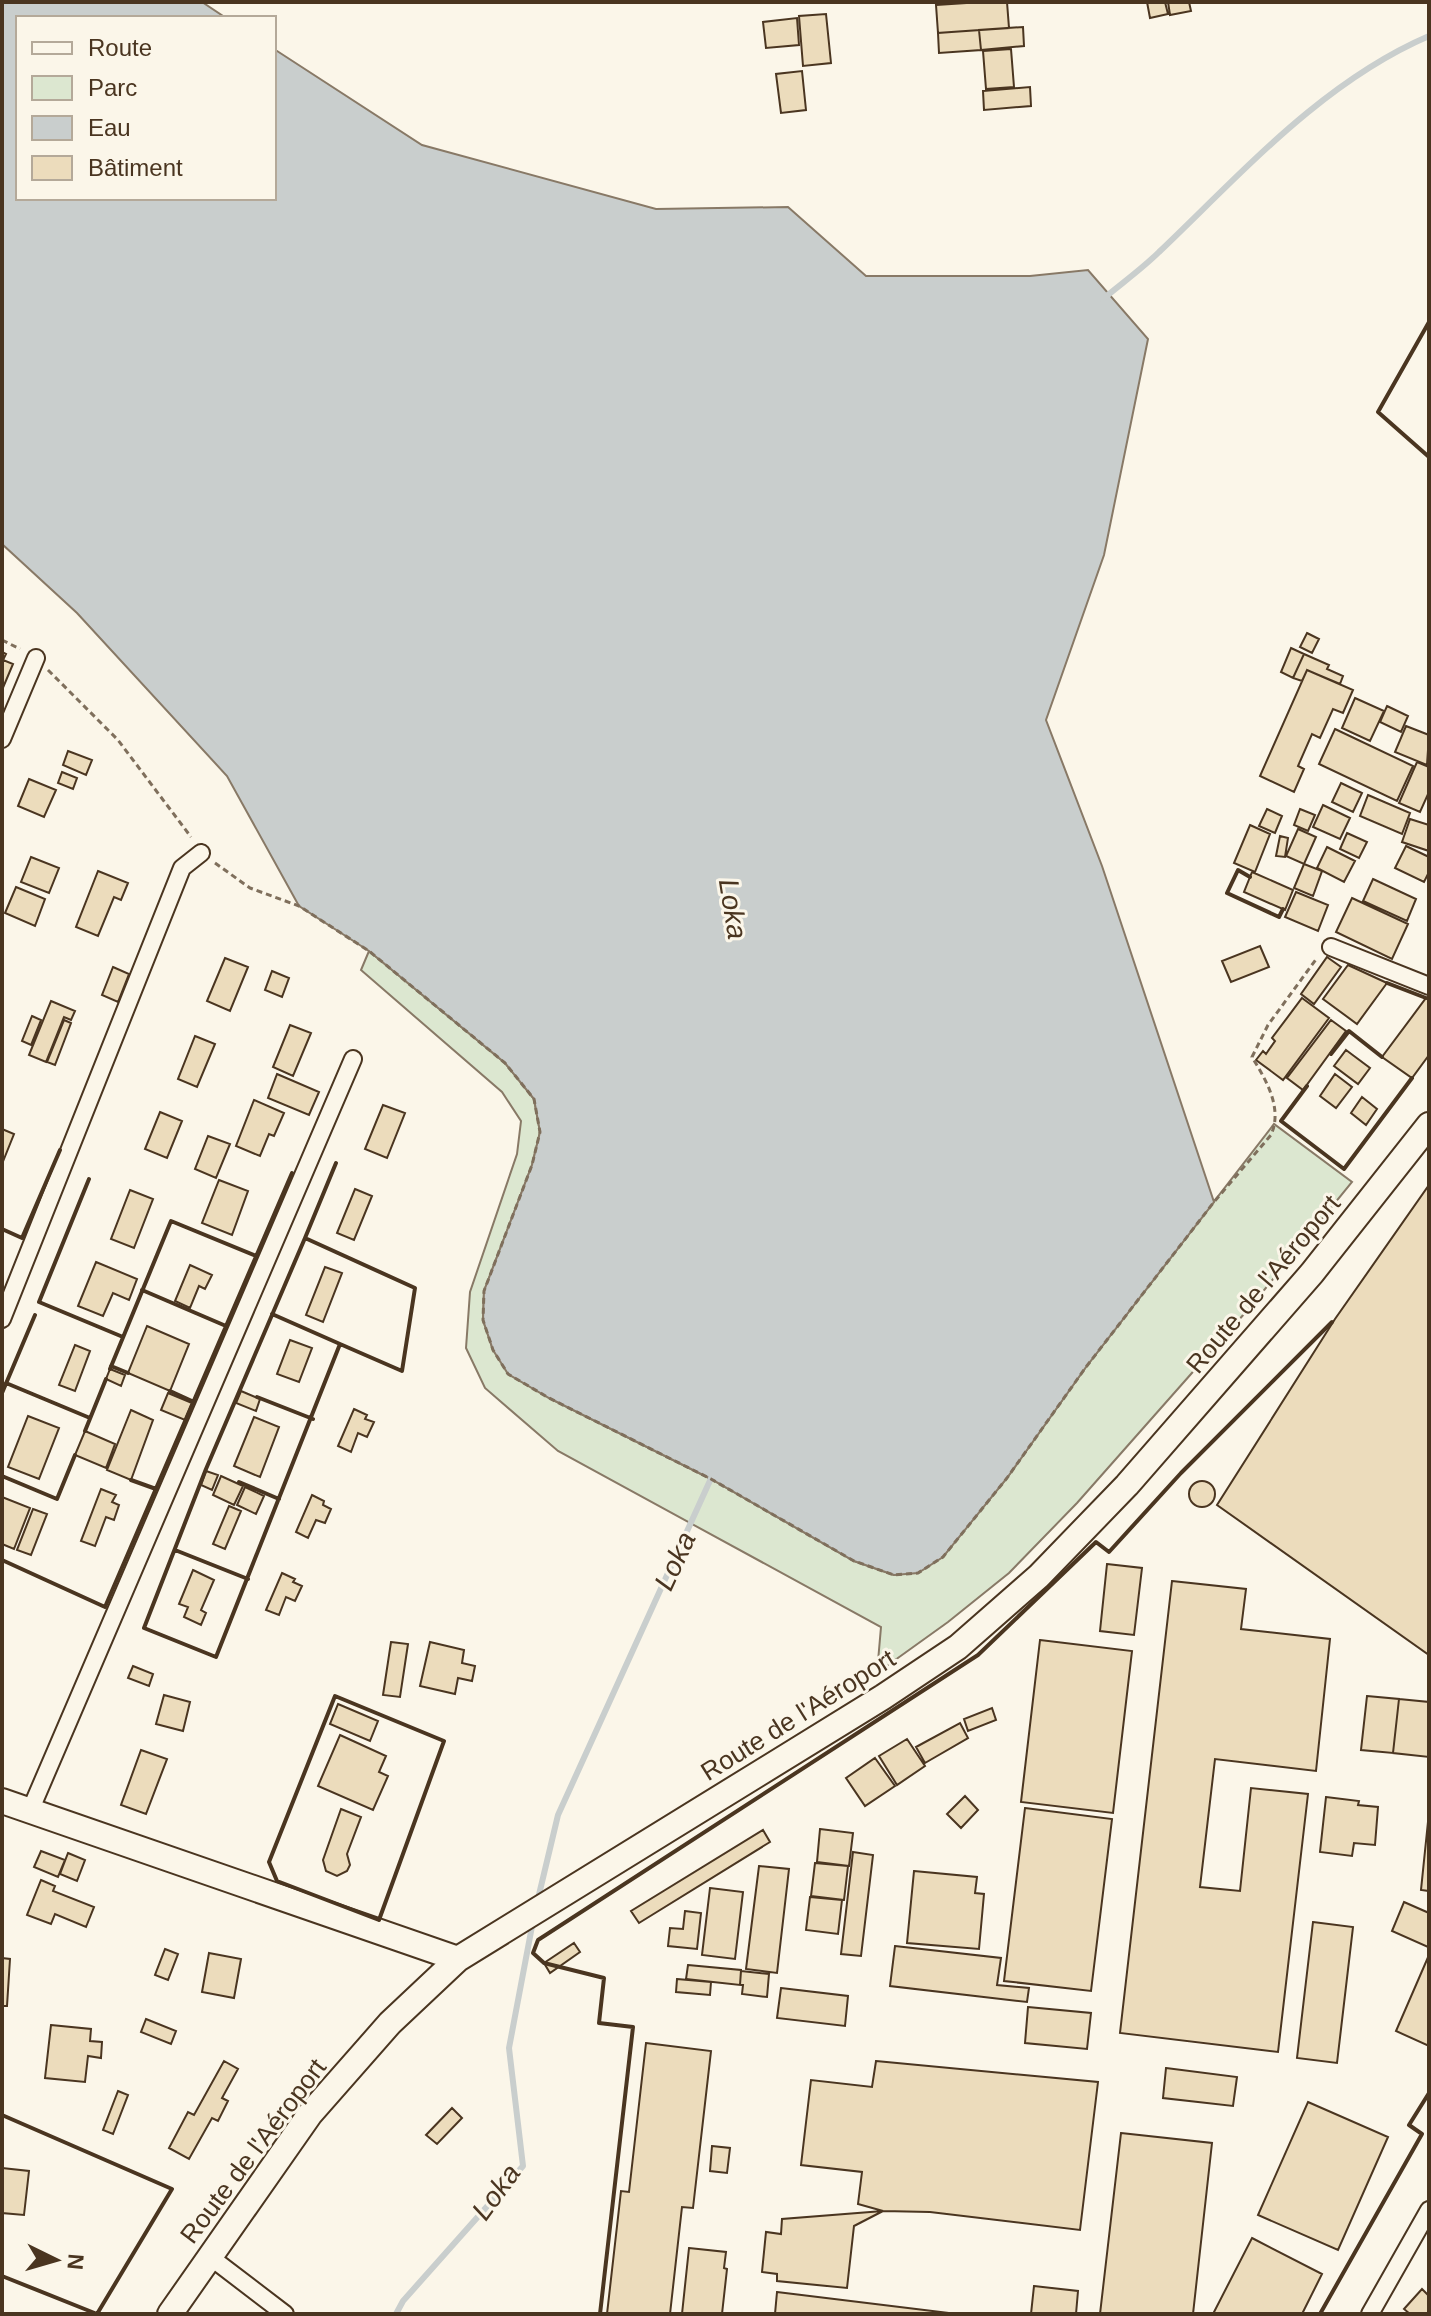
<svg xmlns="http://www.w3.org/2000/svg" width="1431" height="2316" viewBox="0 0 1431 2316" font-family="Arial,sans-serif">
<rect width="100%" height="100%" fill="#fbf6e9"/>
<!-- green -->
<path fill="#dce7d0" stroke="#887966" stroke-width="2" d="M369,951L505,1063L534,1099L540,1132L532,1165L484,1291L483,1320L493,1350L549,1398L711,1479L854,1561L894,1575L918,1572L943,1556L1007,1478L1086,1367L1274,1124L1352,1182L1252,1305L1077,1503L1009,1573L948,1622L877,1673L881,1627L558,1451L485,1388L466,1348L470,1292L517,1154L521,1121L502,1092L361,970Z"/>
<!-- water -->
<path fill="#c9cecd" stroke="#887966" stroke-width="2" d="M2,2H202L226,18H18V198H274V49L422,145L656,209L788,207L866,276H1030L1088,270L1148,339L1104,555L1046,720L1102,866L1214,1202L1086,1367L1007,1478L943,1557L918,1573L894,1575L854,1561L711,1479L549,1398L508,1374L493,1350L483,1320L484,1291L532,1165L540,1132L534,1099L505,1063L369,951L299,906L227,776L77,613L2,544Z"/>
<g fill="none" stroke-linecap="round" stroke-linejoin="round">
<!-- stream -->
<path stroke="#c9cecd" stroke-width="6" d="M1103,299C1122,283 1142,269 1159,252C1241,174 1322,82 1429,36
M537,1903L558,1815L713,1474
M396,2314L403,2301L523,2166L509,2048L533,1921"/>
</g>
<!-- building -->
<path fill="#ecdcbc" stroke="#4a3520" stroke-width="2" d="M982,2H1007L1009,28L938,33L936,5Z
M1147,2H1165L1168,14L1150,18Z
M1168,2H1189L1191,11L1170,15Z
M826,14L831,63L803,66L799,16Z
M797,18L799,45L766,48L763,22Z
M1023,27L1024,46L981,50L979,30Z
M979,30L981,50L939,53L938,33Z
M1011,49L1014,87L986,89L983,51Z
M802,71L806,110L781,113L776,74Z
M1030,87L1031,106L984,110L983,91Z
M1307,633L1319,639L1312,653L1300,647Z
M1291,648L1304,654L1293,678L1281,672Z
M2,652L6,654L3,660L13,664L2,690Z
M1304,654L1329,665L1327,669L1343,676L1340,684L1307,670L1302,681L1293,678Z
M1307,670L1353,690L1343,713L1333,709L1320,738L1312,734L1298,766L1304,769L1294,792L1260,776Z
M1355,698L1384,711L1370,741L1342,728Z
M1387,706L1408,716L1401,732L1380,722Z
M1406,726L1429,735L1427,765L1395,752Z
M1335,729L1413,766L1397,801L1319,764Z
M68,751L92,760L86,775L63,765Z
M1417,762L1429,767V792L1420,812L1399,803Z
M62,772L77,778L73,789L58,783Z
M29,779L56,790L44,817L18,806Z
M1341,783L1362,793L1353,812L1332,802Z
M1368,795L1410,813L1402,834L1360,816Z
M1323,805L1350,818L1340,839L1313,827Z
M1267,809L1282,816L1275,833L1259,826Z
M1300,809L1315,815L1308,831L1294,825Z
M1410,819L1429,825V851L1402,842Z
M1250,825L1270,834L1255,872L1234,863Z
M1298,829L1316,837L1304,864L1286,856Z
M1347,833L1367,842L1359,858L1340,849Z
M1280,836L1288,838L1285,857L1276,856Z
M1406,846L1429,857V872L1424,882L1395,868Z
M1327,847L1355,861L1344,882L1317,868Z
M31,857L59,868L49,893L21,882Z
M1304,864L1322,871L1313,896L1294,888Z
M98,871L128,883L121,900L114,897L98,936L76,927Z
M1252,872L1293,890L1285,910L1244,892Z
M1373,879L1416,899L1407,921L1363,901Z
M16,887L45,899L35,926L5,913Z
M1296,892L1328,905L1318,931L1285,917Z
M1352,898L1408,924L1392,959L1336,932Z
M1260,946L1269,967L1231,982L1222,961Z
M1327,957L1341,967L1314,1004L1301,994Z
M225,958L248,967L230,1011L207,1001Z
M1348,965L1387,983L1357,1024L1323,999Z
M113,967L129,974L118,1002L102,995Z
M272,971L289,978L282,997L265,990Z
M1302,998L1329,1018L1283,1080L1256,1060L1263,1051L1266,1054L1275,1041L1272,1038Z
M1426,998L1429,999V1055L1412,1078L1382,1057Z
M51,1001L75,1011L71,1020L64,1017L46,1062L29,1055Z
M32,1016L41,1020L31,1045L22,1041Z
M64,1020L71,1023L55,1065L47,1062Z
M1331,1020L1346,1031L1303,1090L1287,1078Z
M290,1025L311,1033L293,1076L273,1067Z
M195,1036L215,1044L197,1087L178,1079Z
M1346,1050L1370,1068L1358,1084L1334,1066Z
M277,1074L319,1092L309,1115L268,1098Z
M1335,1074L1352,1087L1336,1108L1320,1096Z
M1362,1097L1377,1109L1366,1125L1351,1113Z
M254,1100L284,1113L274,1136L269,1134L260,1156L236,1146Z
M383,1105L405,1113L387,1158L365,1149Z
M160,1112L182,1121L167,1158L145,1149Z
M2,1129L14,1134L2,1164Z
M208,1136L230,1144L216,1178L195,1169Z
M219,1180L248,1191L232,1235L202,1223Z
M1429,1185V1655L1217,1505L1335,1319Z
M355,1189L372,1196L354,1240L337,1233Z
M130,1190L153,1199L134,1248L111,1239Z
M96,1262L137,1279L129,1300L113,1293L103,1316L78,1306Z
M190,1265L212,1275L205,1289L199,1286L190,1308L175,1301Z
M325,1267L342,1273L323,1322L306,1315Z
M147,1326L189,1344L170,1391L128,1373Z
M290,1340L312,1348L299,1382L277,1374Z
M75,1345L90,1351L75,1391L59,1385Z
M110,1369L125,1375L121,1386L106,1379Z
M241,1391L260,1399L256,1411L236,1403Z
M168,1393L192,1403L185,1420L161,1410Z
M354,1409L367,1415L365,1419L374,1422L367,1437L358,1433L351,1452L338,1446Z
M131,1410L153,1420L131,1480L107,1470Z
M28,1416L59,1428L39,1479L8,1467Z
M254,1417L279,1427L260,1477L234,1466Z
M85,1431L115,1444L106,1468L75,1455Z
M206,1471L218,1475L212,1490L201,1485Z
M221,1476L243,1486L234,1505L213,1495Z
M1189 1494a13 13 0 1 1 26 0a13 13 0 1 1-26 0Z
M245,1487L264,1496L256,1514L237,1505Z
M101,1489L116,1495L112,1502L119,1505L114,1520L106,1517L95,1546L81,1541Z
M312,1495L324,1501L323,1505L331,1509L325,1523L316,1520L308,1538L296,1532Z
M2,1497L30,1508L14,1549L2,1544Z
M229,1506L241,1511L225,1549L213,1544Z
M33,1509L47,1514L31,1555L17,1550Z
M1107,1564L1142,1568L1134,1635L1100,1631Z
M193,1570L214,1580L201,1610L206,1613L201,1625L184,1617L188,1607L179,1604Z
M282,1573L295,1579L293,1582L302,1586L295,1601L286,1597L279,1615L266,1610Z
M1172,1581L1246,1589L1241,1629L1330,1639L1316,1771L1215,1759L1200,1887L1240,1891L1251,1788L1308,1794L1278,2052L1120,2033Z
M1040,1640L1132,1651L1113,1813L1021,1802Z
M391,1642L408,1644L400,1697L383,1695Z
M430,1642L464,1650L462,1663L475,1666L472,1681L458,1678L455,1694L420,1686Z
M133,1666L153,1674L149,1686L128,1678Z
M164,1695L190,1702L183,1731L156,1724Z
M1367,1696L1399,1699L1393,1753L1361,1750Z
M1399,1699L1429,1702V1757L1393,1753Z
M338,1704L378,1721L370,1741L330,1724Z
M992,1708L996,1720L968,1731L964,1719Z
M960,1723L968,1738L925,1763L916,1747Z
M340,1735L386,1756L379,1772L388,1776L373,1810L318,1786Z
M907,1739L925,1766L897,1785L879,1756Z
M141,1750L167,1759L146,1814L121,1805Z
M875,1758L895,1786L865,1806L846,1778Z
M965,1796L978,1810L961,1828L947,1814Z
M1326,1797L1359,1801L1358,1805L1378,1807L1375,1845L1354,1843L1352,1856L1320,1852Z
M1025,1808L1112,1819L1091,1991L1004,1981Z
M341,1809L361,1817L347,1854L350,1865L347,1871L337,1876L326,1871L323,1860Z
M1429,1812V1891L1421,1890Z
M820,1829L853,1833L849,1866L817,1862Z
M763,1830L770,1842L639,1923L631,1911Z
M41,1851L65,1860L58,1877L34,1867Z
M853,1852L873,1855L861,1956L841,1954Z
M68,1853L85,1860L77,1881L60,1874Z
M815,1863L848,1866L844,1900L811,1896Z
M759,1866L789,1869L777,1973L746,1969Z
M914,1871L977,1877L975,1893L984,1894L979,1949L907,1943Z
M41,1880L55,1886L53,1891L94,1907L86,1927L55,1914L51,1924L27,1915Z
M710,1888L743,1892L735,1959L702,1955Z
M810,1897L842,1900L838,1934L806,1930Z
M1404,1902L1429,1913L1428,1947L1392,1931Z
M685,1911L701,1913L697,1949L668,1946L670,1928L683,1929Z
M1313,1922L1353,1927L1337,2063L1297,2058Z
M574,1943L580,1952L550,1973L544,1963Z
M895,1946L1001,1958L997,1985L1029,1988L1027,2002L890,1986Z
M165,1949L178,1954L168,1980L155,1975Z
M209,1953L241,1959L234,1998L202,1992Z
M1429,1955V2046L1396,2031Z
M2,1958L10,1959L7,2006H2Z
M688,1965L741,1970L740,1985L686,1979Z
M741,1971L769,1974L767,1997L742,1994L743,1985H740Z
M677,1979L711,1982L710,1995L676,1992Z
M781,1988L848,1996L845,2026L777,2018Z
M1028,2007L1091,2013L1087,2049L1025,2043Z
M146,2019L176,2031L171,2044L141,2032Z
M51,2025L91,2029L90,2041L102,2042L101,2058L88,2056L85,2082L45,2078Z
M646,2043L711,2051L693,2208L682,2207L670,2314H607L621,2191L629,2192Z
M224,2061L238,2069L222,2098L228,2101L218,2121L212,2118L189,2159L169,2148L188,2112L194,2115Z
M876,2061L1098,2082L1080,2230L930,2212L883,2211L858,2204L862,2172L801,2165L811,2080L872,2087Z
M1166,2068L1237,2077L1233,2106L1163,2098Z
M118,2091L128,2095L113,2134L103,2130Z
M1308,2102L1388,2137L1338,2250L1258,2215Z
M452,2108L462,2118L437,2144L426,2135Z
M1121,2133L1212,2143L1193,2314H1100Z
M712,2146L730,2148L727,2173L710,2171Z
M2,2168L29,2171L24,2215L2,2213Z
M883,2211L854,2226L847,2288L777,2281V2274L762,2272L766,2232L781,2234L782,2219Z
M1252,2238L1322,2274L1302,2314H1213Z
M689,2248L726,2252L724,2268L727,2269L722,2314H682Z
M1034,2286L1078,2291L1076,2314H1031Z
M1422,2289L1428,2295L1429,2293V2314H1410L1404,2309Z
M777,2292L957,2314H961H775Z"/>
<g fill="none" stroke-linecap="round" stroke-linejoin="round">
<defs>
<path id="street" d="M2,739L36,658
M1331,947L1429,986
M2,1319L182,868L201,853
M30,1811L353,1059
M209,2256L285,2314
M1370,2314L1429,2210"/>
<path id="secondary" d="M2,1801L458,1959
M170,2314L310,2114L390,2023L458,1959L883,1697L958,1647L1039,1576L1127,1485L1312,1273L1429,1125"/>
</defs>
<!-- street casing -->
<use href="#street" stroke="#4a3520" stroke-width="20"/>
<!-- secondary casing -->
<use href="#secondary" stroke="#4a3520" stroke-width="28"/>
<!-- path -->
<path stroke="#7f6f5c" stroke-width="3" stroke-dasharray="6 4" stroke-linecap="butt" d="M1027,4V2
M2,640L20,649
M48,670L118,740L191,837
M215,863L250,888L299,906L369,951L505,1063L534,1099L540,1132L532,1165L484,1291L483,1320L493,1350L508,1374L549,1398L711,1479L854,1561L894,1575L918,1573L943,1557L1007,1478L1086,1367L1214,1202L1271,1135C1283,1108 1266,1080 1252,1057L1268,1025L1317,958"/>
<!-- street -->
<use href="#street" stroke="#fbf6e9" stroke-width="16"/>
<!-- secondary -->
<use href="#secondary" stroke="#fbf6e9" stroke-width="24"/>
<!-- wall -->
<path stroke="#4a3520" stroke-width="4" d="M1429,322L1378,412L1429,457
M1250,877L1238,870L1227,893L1279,917L1283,909
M1387,983L1426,998
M1331,1054L1349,1031L1382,1057
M1307,1086L1281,1121L1344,1169L1412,1078
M89,1179L39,1302L123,1337
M2,1229L22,1238L60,1150
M305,1238L336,1163
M142,1290L226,1326
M272,1314L340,1344L216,1657L144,1628L206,1469L305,1238L415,1288L402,1371L340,1344
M111,1366L128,1373
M110,1369L171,1221L256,1256
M6,1383L90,1418
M170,1391L194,1402
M2,1393L35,1315
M257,1397L313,1419
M85,1431L106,1379
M2,1476L57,1499L75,1455
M131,1480L156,1489
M239,1482L279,1499
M175,1550L248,1579
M2,1560L105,1607L292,1173
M335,1696L444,1741L379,1920L277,1881L269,1862Z
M2,2115L172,2189L97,2314
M2,2276L97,2314
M600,2314L633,2027L599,2023L604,1978L544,1963L533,1953L538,1940L978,1655L1096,1542L1109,1552L1181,1473L1332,1322
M1320,2314L1422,2134L1409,2125L1429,2093"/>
</g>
<g text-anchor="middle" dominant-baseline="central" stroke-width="6" stroke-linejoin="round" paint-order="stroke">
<!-- street labels -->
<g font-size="26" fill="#4a3520" stroke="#fbf6e9">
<text transform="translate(1263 1284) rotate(-50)">Route de l'Aéroport</text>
<text transform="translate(798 1715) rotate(-32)">Route de l'Aéroport</text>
<text transform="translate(253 2151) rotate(-53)">Route de l'Aéroport</text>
</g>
<!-- water labels -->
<g font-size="28" font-style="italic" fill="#4a3520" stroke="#fbf6e9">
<text transform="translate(733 909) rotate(81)">Loka</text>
<text transform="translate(675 1561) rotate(-65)">Loka</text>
<text transform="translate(496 2192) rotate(-54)">Loka</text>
</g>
</g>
<!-- border -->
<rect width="1431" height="2316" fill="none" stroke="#4a3520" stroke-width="8"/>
<!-- legend -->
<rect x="16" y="16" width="260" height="184" fill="#fbf6e9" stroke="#b4a999" stroke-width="2"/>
<rect x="32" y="42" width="40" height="12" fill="#fbf6e9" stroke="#b4a999" stroke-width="2"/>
<text x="88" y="56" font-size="24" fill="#4a3520">Route</text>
<rect x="32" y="76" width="40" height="24" fill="#dce7d0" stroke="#b4a999" stroke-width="2"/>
<text x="88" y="96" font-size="24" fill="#4a3520">Parc</text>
<rect x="32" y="116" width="40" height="24" fill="#c9cecd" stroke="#b4a999" stroke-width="2"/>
<text x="88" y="136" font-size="24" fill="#4a3520">Eau</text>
<rect x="32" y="156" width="40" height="24" fill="#ecdcbc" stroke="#b4a999" stroke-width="2"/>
<text x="88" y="176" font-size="24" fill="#4a3520">Bâtiment</text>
<!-- north arrow -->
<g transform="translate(56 2260) rotate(95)" stroke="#fbf6e9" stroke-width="6" paint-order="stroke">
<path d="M0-6L14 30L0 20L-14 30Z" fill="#4a3520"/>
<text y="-12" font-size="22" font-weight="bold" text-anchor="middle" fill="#4a3520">N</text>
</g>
</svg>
